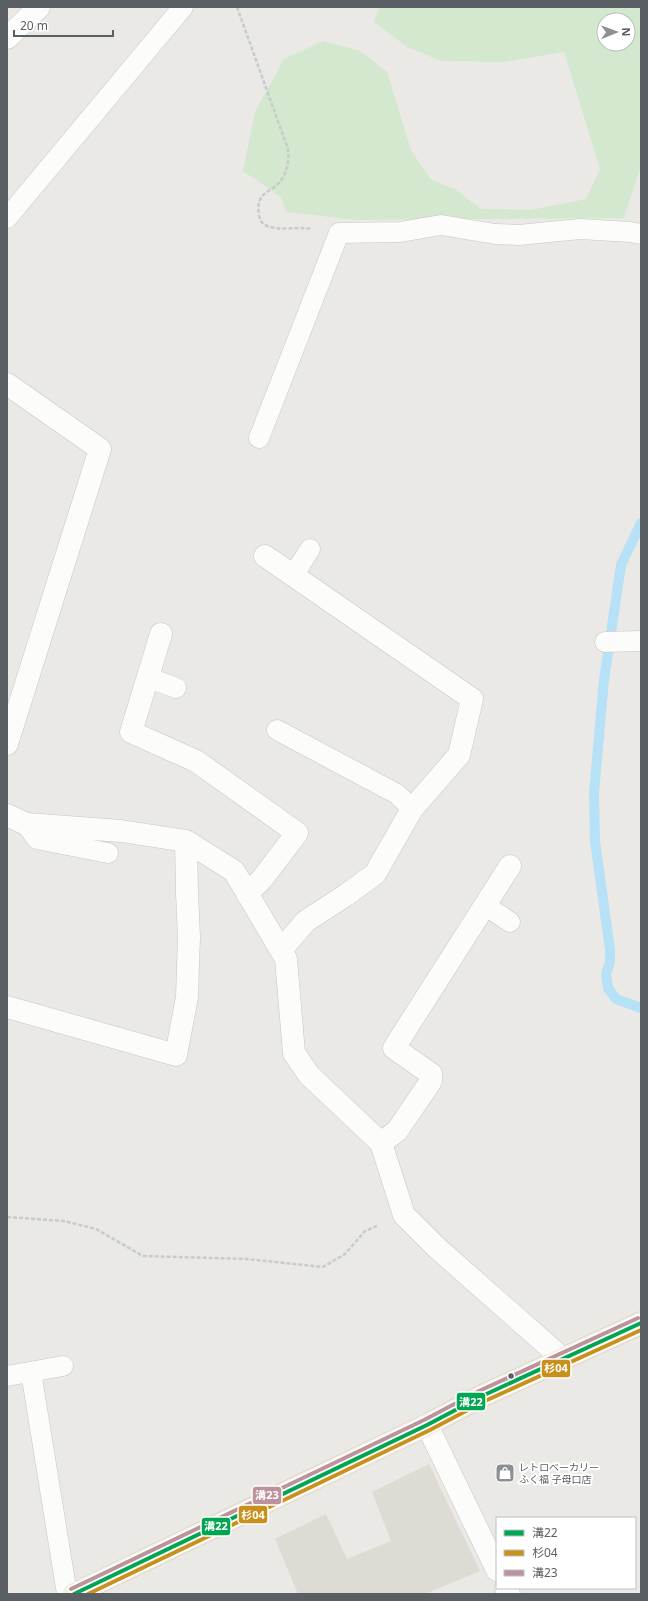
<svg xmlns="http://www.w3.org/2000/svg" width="648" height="1601" viewBox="0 0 648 1601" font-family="'Noto Sans','Noto Sans JP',sans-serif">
<rect width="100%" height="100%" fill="#ebe9e5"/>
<!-- education -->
<path fill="#dedbd4" d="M429,1464L480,1571L425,1594H298L275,1539L326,1514L347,1559L391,1541L372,1492Z"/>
<!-- green -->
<path fill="#d4e7cf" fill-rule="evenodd" d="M380,7H641V166L624,218L357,220L286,212L281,197L243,171L255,112L284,59L323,41L360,51L387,72L411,150L430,179L456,190L481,209L531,210L586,199L600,169L564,52L504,62L441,61L407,47L374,22ZM604,20H628V44H604Z"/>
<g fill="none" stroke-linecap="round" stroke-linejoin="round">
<!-- stream -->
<path stroke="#b7e1f7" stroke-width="10" d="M641,523L621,565L604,680L594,793L595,841L610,950V962L606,974L608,988L616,999L641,1008"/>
<defs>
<path id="service" d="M7,218L183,7
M259,438L339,233L400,232L441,225L495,234L519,235L580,229L630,232L641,234
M293,576L310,549
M605,642L641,641
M149,678L176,688
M277,730L397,794L412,809
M26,824L37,839L108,853
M486,906L510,922
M31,1372L67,1594
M7,1376L63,1366"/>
<path id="minor" d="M7,38L39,7
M7,384L100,449L7,744
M265,556L472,699L459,755L412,809L375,874L346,895L306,921L281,950
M161,634L131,732L196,761L297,833L262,879L247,894
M7,815L26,824L121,831L186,841L234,871L286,959L294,1053L309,1075L381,1143L404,1215L436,1247L563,1359
M7,1007L176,1055L187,997L189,937L187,893L186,841
M381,1143L397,1131L431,1081V1074L394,1048L510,866
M427,1425L497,1570
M506,1588L509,1594"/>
<path id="primary" d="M74,1594L427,1425L482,1396L641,1323"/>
</defs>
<!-- service casing -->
<use href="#service" stroke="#c6c6c5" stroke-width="21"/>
<!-- minor casing -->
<use href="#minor" stroke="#c6c6c5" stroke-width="23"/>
<!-- primary casing -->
<use href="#primary" stroke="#d3c7b2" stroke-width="23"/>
<!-- path -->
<path stroke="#c7ccc9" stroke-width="2.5" stroke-dasharray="4 2" stroke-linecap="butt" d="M237,7L288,149C289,160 288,169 282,179C272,194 255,190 259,215C260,219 261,223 265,225C280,232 297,226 312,229
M7,1217L64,1221L96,1229L143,1256L247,1259L323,1267L345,1254L365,1231L377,1226"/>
<!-- service -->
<use href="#service" stroke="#fcfcfb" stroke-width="20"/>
<!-- minor -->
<use href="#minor" stroke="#fcfcfb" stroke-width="22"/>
<!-- primary -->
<use href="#primary" stroke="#f2efe7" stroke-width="22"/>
<defs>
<path id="bus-1" d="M74,1594L427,1425L482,1396L641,1323"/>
<path id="bus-2" d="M88,1594L430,1430L485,1401L641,1330"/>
<path id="bus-3" d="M71,1589L424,1420L479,1391L638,1318"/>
</defs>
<!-- bus-1 casing -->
<use href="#bus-1" stroke="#fff" stroke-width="7"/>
<!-- bus-2 casing -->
<use href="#bus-2" stroke="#fff" stroke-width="7"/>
<!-- bus-3 casing -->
<use href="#bus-3" stroke="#fff" stroke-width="7"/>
<!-- bus-1 -->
<use href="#bus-1" stroke="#00a651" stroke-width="4"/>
<!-- bus-2 -->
<use href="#bus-2" stroke="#c8911e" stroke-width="4"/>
<!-- bus-3 -->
<use href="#bus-3" stroke="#bd939b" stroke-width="4"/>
</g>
<!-- icons -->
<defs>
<symbol id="shop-square" viewBox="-11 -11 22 22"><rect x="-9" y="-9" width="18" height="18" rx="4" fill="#8d8f90" stroke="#fff"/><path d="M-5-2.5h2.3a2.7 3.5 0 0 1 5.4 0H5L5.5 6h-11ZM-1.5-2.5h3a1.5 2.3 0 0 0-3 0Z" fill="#fff"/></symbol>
</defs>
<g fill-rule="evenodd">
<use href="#shop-square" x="494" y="1462" width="22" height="22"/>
</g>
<!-- markers -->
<circle fill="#5a5f63" stroke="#fff" stroke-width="1.5" cx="511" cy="1376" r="3.5"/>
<g text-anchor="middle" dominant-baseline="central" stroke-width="4" stroke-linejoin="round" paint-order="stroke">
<!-- poi labels -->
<g font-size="10" fill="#5a5f63" stroke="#fff" text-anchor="start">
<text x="519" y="1467">レトロベーカリー<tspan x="519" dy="12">ふく福 子母口店</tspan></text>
</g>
</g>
<g stroke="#fff" stroke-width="1.5">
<rect x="541" y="1359" width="30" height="19" rx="4" fill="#c8911e"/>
<rect x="456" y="1392" width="30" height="19" rx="4" fill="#00a651"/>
<rect x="252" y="1486" width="30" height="19" rx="4" fill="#bd939b"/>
<rect x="238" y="1505" width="30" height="19" rx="4" fill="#c8911e"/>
<rect x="201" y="1517" width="30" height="19" rx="4" fill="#00a651"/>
</g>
<g font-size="11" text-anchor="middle" font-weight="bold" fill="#fff">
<text x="556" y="1372">杉04</text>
<text x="471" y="1406">溝22</text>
<text x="267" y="1499">溝23</text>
<text x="253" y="1519">杉04</text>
<text x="216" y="1530">溝22</text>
</g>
<!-- border -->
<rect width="648" height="1601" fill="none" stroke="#5a5f63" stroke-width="16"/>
<!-- legend -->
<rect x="496" y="1517" width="140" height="72" fill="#ffffff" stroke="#bdbfc1"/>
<rect x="504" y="1530" width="20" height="6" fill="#00a651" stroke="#bdbfc1"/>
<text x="532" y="1537" font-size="12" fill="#5a5f63">溝22</text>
<rect x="504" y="1550" width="20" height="6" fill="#c8911e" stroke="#bdbfc1"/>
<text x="532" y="1557" font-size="12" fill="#5a5f63">杉04</text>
<rect x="504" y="1570" width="20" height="6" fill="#bd939b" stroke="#bdbfc1"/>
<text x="532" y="1577" font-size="12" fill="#5a5f63">溝23</text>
<!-- north arrow -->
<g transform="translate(616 32) rotate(89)"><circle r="19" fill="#ffffff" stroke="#bdbfc1"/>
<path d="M0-3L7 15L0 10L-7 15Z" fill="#8d8f90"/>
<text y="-6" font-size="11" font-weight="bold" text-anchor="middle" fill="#5a5f63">N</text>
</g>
<!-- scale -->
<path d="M14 30v6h99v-6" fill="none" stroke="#5a5f63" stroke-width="2"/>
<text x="20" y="30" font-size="12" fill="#5a5f63" stroke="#ffffff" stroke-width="3" paint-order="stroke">20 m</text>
</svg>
